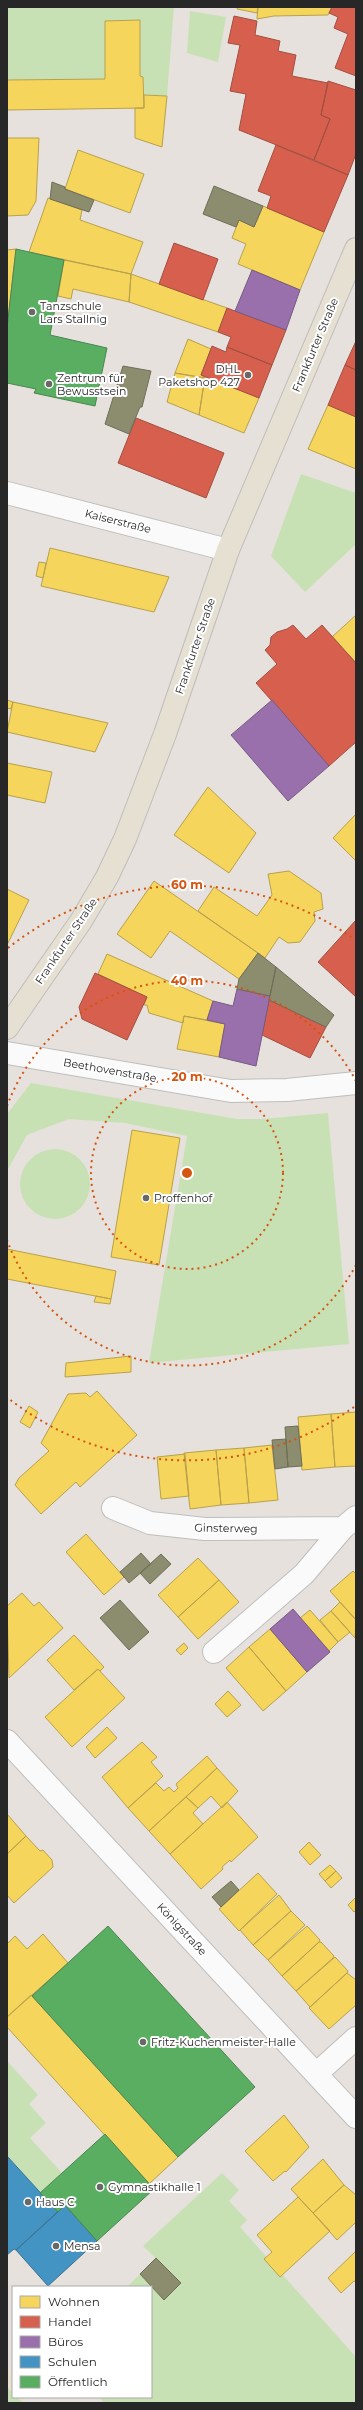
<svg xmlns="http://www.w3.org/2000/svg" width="363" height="2410" viewBox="0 0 363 2410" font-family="Montserrat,sans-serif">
<rect width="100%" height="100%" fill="#e6e1dc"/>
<!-- education -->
<path fill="#e9e0d0" d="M7,2366L13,2378V2397H23L26,2403H7Z"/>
<!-- green -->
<path fill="#c8e1b4" d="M7,7H174L167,96L144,95L143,77L140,76V20L105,21V79L7,80Z
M190,11L226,17L218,62L187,53Z
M301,474L356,493V544L305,592L271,556Z
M31,1083L237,1119H262L328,1113L349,1344L149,1363L187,1136L125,1123L69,1119L27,1135L7,1171V1114Z
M20 1184a35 35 0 1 1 70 0a35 35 0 1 1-70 0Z
M7,2061L38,2095L29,2104L46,2123L30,2138L62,2173L40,2193L7,2156Z
M222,2173L239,2190L229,2201L247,2220L240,2227L356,2357V2403H104L99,2397H151V2287H127L140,2274L164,2300L181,2283L143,2246Z
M7,2387L13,2393V2397H17L23,2403H7Z"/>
<!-- homes -->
<path fill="#f6d55c" stroke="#b8a14c" d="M238,7H258L257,13L237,9Z
M258,7H332L328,15L274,16L257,19Z
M140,20V76L143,77L144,108L7,110V80L105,79V21Z
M144,95L167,96L162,147L135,138V108H144Z
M7,138H39L36,201L28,215L7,216Z
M78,150L144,174L130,213L65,189Z
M48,198L82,210L80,220L143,242L131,274L29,252Z
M263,206L324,232L300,290L238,264L246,244L232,238L239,220L254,227Z
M16,249L7,328V250Z
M64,260L131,274L129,302L73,289L71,299L58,296Z
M131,274L227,308L218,332L129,302Z
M188,339L211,349L201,375L205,378L175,373Z
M175,373L205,378L199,415L167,402Z
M205,376L259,398L244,433L199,415Z
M328,405L356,417V469L308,449Z
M50,548L169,577L154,612L41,586Z
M39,562L46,563L43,578L36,576Z
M356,615V663L332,637Z
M7,700L13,702L11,709L7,708Z
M13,702L108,723L95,752L7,732Z
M7,763L52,772L45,803L7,795Z
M208,787L256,833L229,873L174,835Z
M356,814V861L333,838Z
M289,871L321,893L323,909L314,912L315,921L300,942L288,943L279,937L265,958L198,911L214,887L257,916L272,895L268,874Z
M154,881L258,953L239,979L170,931L151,958L117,934Z
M7,889L29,900L7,945Z
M107,954L213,1001L207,1020L184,1016L183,1023L149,1013L147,1005H144L147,997L98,974Z
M184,1016L225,1024L219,1057L177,1049Z
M132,1130L180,1138L159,1265L111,1257Z
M7,1249L116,1271L111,1299L7,1279Z
M96,1296L111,1299L110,1304L94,1302Z
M131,1356V1372L65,1377L66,1363Z
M97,1391L137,1435L80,1487L76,1482L41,1514L15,1485L19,1478L49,1451L41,1443L68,1394L86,1393L90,1397Z
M29,1406L38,1412L30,1428L20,1422Z
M356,1412V1466L335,1467L331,1414Z
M331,1414L335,1467L302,1470L298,1417Z
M272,1445L278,1500L249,1503L244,1448Z
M244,1448L249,1503L221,1505L216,1450Z
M216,1450L221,1505L190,1509L184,1453Z
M185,1454L189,1496L161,1499L157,1457Z
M86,1534L124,1577L104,1595L66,1552Z
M198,1558L219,1580L178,1617L158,1595Z
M353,1571L356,1574V1620L330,1591Z
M219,1580L239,1602L198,1639L178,1617Z
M22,1593L34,1606L39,1602L63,1628L9,1678L7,1606Z
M340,1602L356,1620L355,1638L331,1611Z
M310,1610L338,1642L329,1651L300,1618Z
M331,1611L350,1632L338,1642L320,1620Z
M270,1629L307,1672L286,1691L249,1647Z
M74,1635L104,1667L100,1671L98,1669L74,1690L47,1660Z
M184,1643L188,1648L181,1655L176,1650Z
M249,1647L286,1691L263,1711L226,1668Z
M98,1669L125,1698L72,1747L45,1717Z
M228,1691L241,1705L227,1717L215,1704Z
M107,1727L117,1738L95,1758L86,1747Z
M142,1742L157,1757L151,1762L163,1776L128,1808L102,1777Z
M207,1756L217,1768L149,1831L128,1808L156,1783L164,1791L169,1787L174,1792L178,1788L176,1784Z
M217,1768L238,1791L222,1808L211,1796L198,1808L186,1797Z
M186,1797L198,1808L193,1813L203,1824L170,1854L149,1831Z
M227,1802L258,1837L231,1862L230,1860L222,1867L223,1869L201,1889L170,1854Z
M7,1814L26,1836L7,1854Z
M26,1836L40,1851L43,1850L52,1860L53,1867L14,1903L7,1895V1854Z
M309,1842L321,1855L310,1865L299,1852Z
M330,1865L336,1871L325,1881L319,1874Z
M336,1871L342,1878L331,1888L325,1881Z
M258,1873L277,1894L239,1931L219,1909Z
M279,1895L291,1911L253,1945L240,1930Z
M356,1897V1910L354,1912L348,1905Z
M291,1911L305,1925L268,1960L253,1945Z
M307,1926L320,1940L319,1942L282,1976L268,1960Z
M43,1934L68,1963L7,2017V1944L15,1936L27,1949Z
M319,1942H321L334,1956L333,1958L296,1991L282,1976Z
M335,1957L348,1971L347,1973L310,2007L296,1991Z
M347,1973L356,1980V2005L329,2029L309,2008Z
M31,1995L178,2157L149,2184L7,2027V2017Z
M284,2115L309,2147L286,2172L285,2171L273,2181L245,2151Z
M323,2159L344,2185L313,2213L291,2189Z
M344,2185L356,2195V2222L337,2240L313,2213Z
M298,2197L330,2231L280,2277L264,2259L272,2252L257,2235Z
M356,2251V2282L354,2281L341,2293L328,2278Z"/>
<!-- shops -->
<path fill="#d6604d" stroke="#a24f42" d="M332,7H356V76L335,68L348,34L334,28L338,17L329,13Z
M234,16L257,21L255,35L280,41L278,51L296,55L292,76L328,83L321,115L330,119L314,160L239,130L246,94L230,91L240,45L228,43Z
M328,81L356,90V154L348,175L314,160L330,119L321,115Z
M276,145L348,175L324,232L267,208L271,196L258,191Z
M174,243L218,259L203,300L159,284Z
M227,308L286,330L272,365L227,347L231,337L218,332Z
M356,341V370L345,365Z
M212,346L226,352L227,347L272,365L259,398L201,375Z
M345,365L356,370V417L328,405Z
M136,418L224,453L206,498L118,463Z
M293,625L306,639L322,625L356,663V742L329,766L256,683L277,664L265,650L270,645L271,637L277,632L287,629Z
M356,920V997L318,962Z
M95,973L147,997L127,1040L82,1019L79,1007Z
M269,1000L326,1027L310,1058L262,1035Z"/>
<!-- offices -->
<path fill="#9970ab" stroke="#775a83" d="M252,270L300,290L286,330L235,311Z
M272,700L329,766L288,801L231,735Z
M237,989L270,996L256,1066L219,1057L225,1024L207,1020L213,1001L233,1006Z
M293,1609L330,1652L307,1672L270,1629Z"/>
<!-- schools -->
<path fill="#4393c3" stroke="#3b7394" d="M7,2156L58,2212L16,2250L14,2249L7,2255Z
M65,2205L97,2241L48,2286L16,2250Z"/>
<!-- public -->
<path fill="#5aae61" stroke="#4b8650" d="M16,249L64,260L50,335L107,348L95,406L34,393L36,389L7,383V328Z
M108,1926L255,2087L178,2157L32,1996Z
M105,2134L154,2189L97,2241L65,2205L58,2212L40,2193Z"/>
<!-- industry -->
<path fill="#8c8c6e" stroke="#6e6e59" d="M52,182L65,187V189L94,200L89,212L50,199Z
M214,186L263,206L254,227L239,220L236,227L203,214Z
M123,366L151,371L142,407H140L129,434L105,424Z
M258,953L276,967L270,996L237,989L239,979Z
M276,967L334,1015L326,1027L269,1000Z
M298,1426L302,1466L288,1467L285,1427Z
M286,1439L288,1467L275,1469L272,1440Z
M141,1553L151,1564L129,1583L120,1572Z
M161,1554L171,1564L150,1584L140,1573Z
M120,1600L149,1632L129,1650L100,1618Z
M231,1881L239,1890L221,1907L212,1897Z
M156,2258L181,2283L164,2300L140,2274Z"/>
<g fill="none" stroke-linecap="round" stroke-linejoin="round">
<defs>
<path id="minor" d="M7,493L228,550
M7,1053L231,1091L287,1090L356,1083
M113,1508L150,1523L205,1529L343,1528L356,1517
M214,1652L304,1574L343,1528
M7,1741L356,2117
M316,2074L356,2038"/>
<path id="major" d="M7,1028L81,921L107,877L125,839L165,734L228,550L356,249"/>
</defs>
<!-- minor casing -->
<use href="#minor" stroke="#bfbebe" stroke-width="24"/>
<!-- major casing -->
<use href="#major" stroke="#bfbdbb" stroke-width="24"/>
<!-- minor -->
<use href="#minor" stroke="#fbfafa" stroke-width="22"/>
<!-- major -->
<use href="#major" stroke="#e5e0d2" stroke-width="22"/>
</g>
<!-- distance rings -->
<g fill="none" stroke="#d5540f" stroke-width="2" stroke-dasharray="2 4">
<circle cx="187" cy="1173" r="96"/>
<path d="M356 1265A192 192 0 0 1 7 1240M7 1106A192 192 0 0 1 356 1081"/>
<path d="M354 1407A288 288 0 0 1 8 1398M8 948A288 288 0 0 1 354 939"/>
</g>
<!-- markers -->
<g fill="#6a6866" stroke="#fff" stroke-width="1.5">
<circle cx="32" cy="312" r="4"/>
<circle cx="248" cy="375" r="4"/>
<circle cx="49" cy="384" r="4"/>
<circle cx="146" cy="1198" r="4"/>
<circle cx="143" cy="2042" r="4"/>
<circle cx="100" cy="2187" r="4"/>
<circle cx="28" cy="2202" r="4"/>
<circle cx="56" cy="2246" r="4"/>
</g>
<g text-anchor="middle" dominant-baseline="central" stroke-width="4" stroke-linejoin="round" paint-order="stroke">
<!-- poi labels -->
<g font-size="11" fill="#272727" stroke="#fff" text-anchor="start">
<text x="40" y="306">Tanzschule<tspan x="40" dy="13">Lars Stallnig</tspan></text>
<text x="240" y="369" text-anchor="end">DHL<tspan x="240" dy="13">Paketshop 427</tspan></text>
<text x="57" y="378">Zentrum für<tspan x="57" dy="13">Bewusstsein</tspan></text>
<text x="154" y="1198">Proffenhof</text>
<text x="151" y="2042">Fritz-Kuchenmeister-Halle</text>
<text x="108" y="2187">Gymnastikhalle 1</text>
<text x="36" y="2202">Haus C</text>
<text x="64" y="2246">Mensa</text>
</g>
<!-- street labels -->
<g font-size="11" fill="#272727" stroke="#fff">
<text transform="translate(315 345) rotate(-67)">Frankfurter Straße</text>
<text transform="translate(118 521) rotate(14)">Kaiserstraße</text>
<text transform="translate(195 646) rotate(-71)">Frankfurter Straße</text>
<text transform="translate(66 941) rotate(-56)">Frankfurter Straße</text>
<text transform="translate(110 1070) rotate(10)">Beethovenstraße</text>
<text transform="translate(226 1528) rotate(1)">Ginsterweg</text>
<text transform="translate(182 1929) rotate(47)">Königstraße</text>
</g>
</g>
<circle cx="187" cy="1173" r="6" fill="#d5540f" stroke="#fff" stroke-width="2"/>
<g font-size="12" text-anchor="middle" font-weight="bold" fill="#d5540f" stroke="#fff" stroke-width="4" stroke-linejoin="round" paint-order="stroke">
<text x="187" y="889">60 m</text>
<text x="187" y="985">40 m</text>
<text x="187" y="1081">20 m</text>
</g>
<!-- border -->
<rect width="363" height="2410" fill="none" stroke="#272727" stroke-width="16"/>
<!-- legend -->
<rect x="12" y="2286" width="140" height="112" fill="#ffffff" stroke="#a9a9a9"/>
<rect x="20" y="2296" width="20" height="12" fill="#f6d55c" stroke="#a9a9a9"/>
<text x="48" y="2306" font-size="12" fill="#272727">Wohnen</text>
<rect x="20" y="2316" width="20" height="12" fill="#d6604d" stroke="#a9a9a9"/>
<text x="48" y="2326" font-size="12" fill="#272727">Handel</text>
<rect x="20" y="2336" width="20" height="12" fill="#9970ab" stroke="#a9a9a9"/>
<text x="48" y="2346" font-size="12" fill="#272727">Büros</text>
<rect x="20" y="2356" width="20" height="12" fill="#4393c3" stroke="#a9a9a9"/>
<text x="48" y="2366" font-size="12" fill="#272727">Schulen</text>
<rect x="20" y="2376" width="20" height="12" fill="#5aae61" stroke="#a9a9a9"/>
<text x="48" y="2386" font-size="12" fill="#272727">Öffentlich</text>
</svg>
